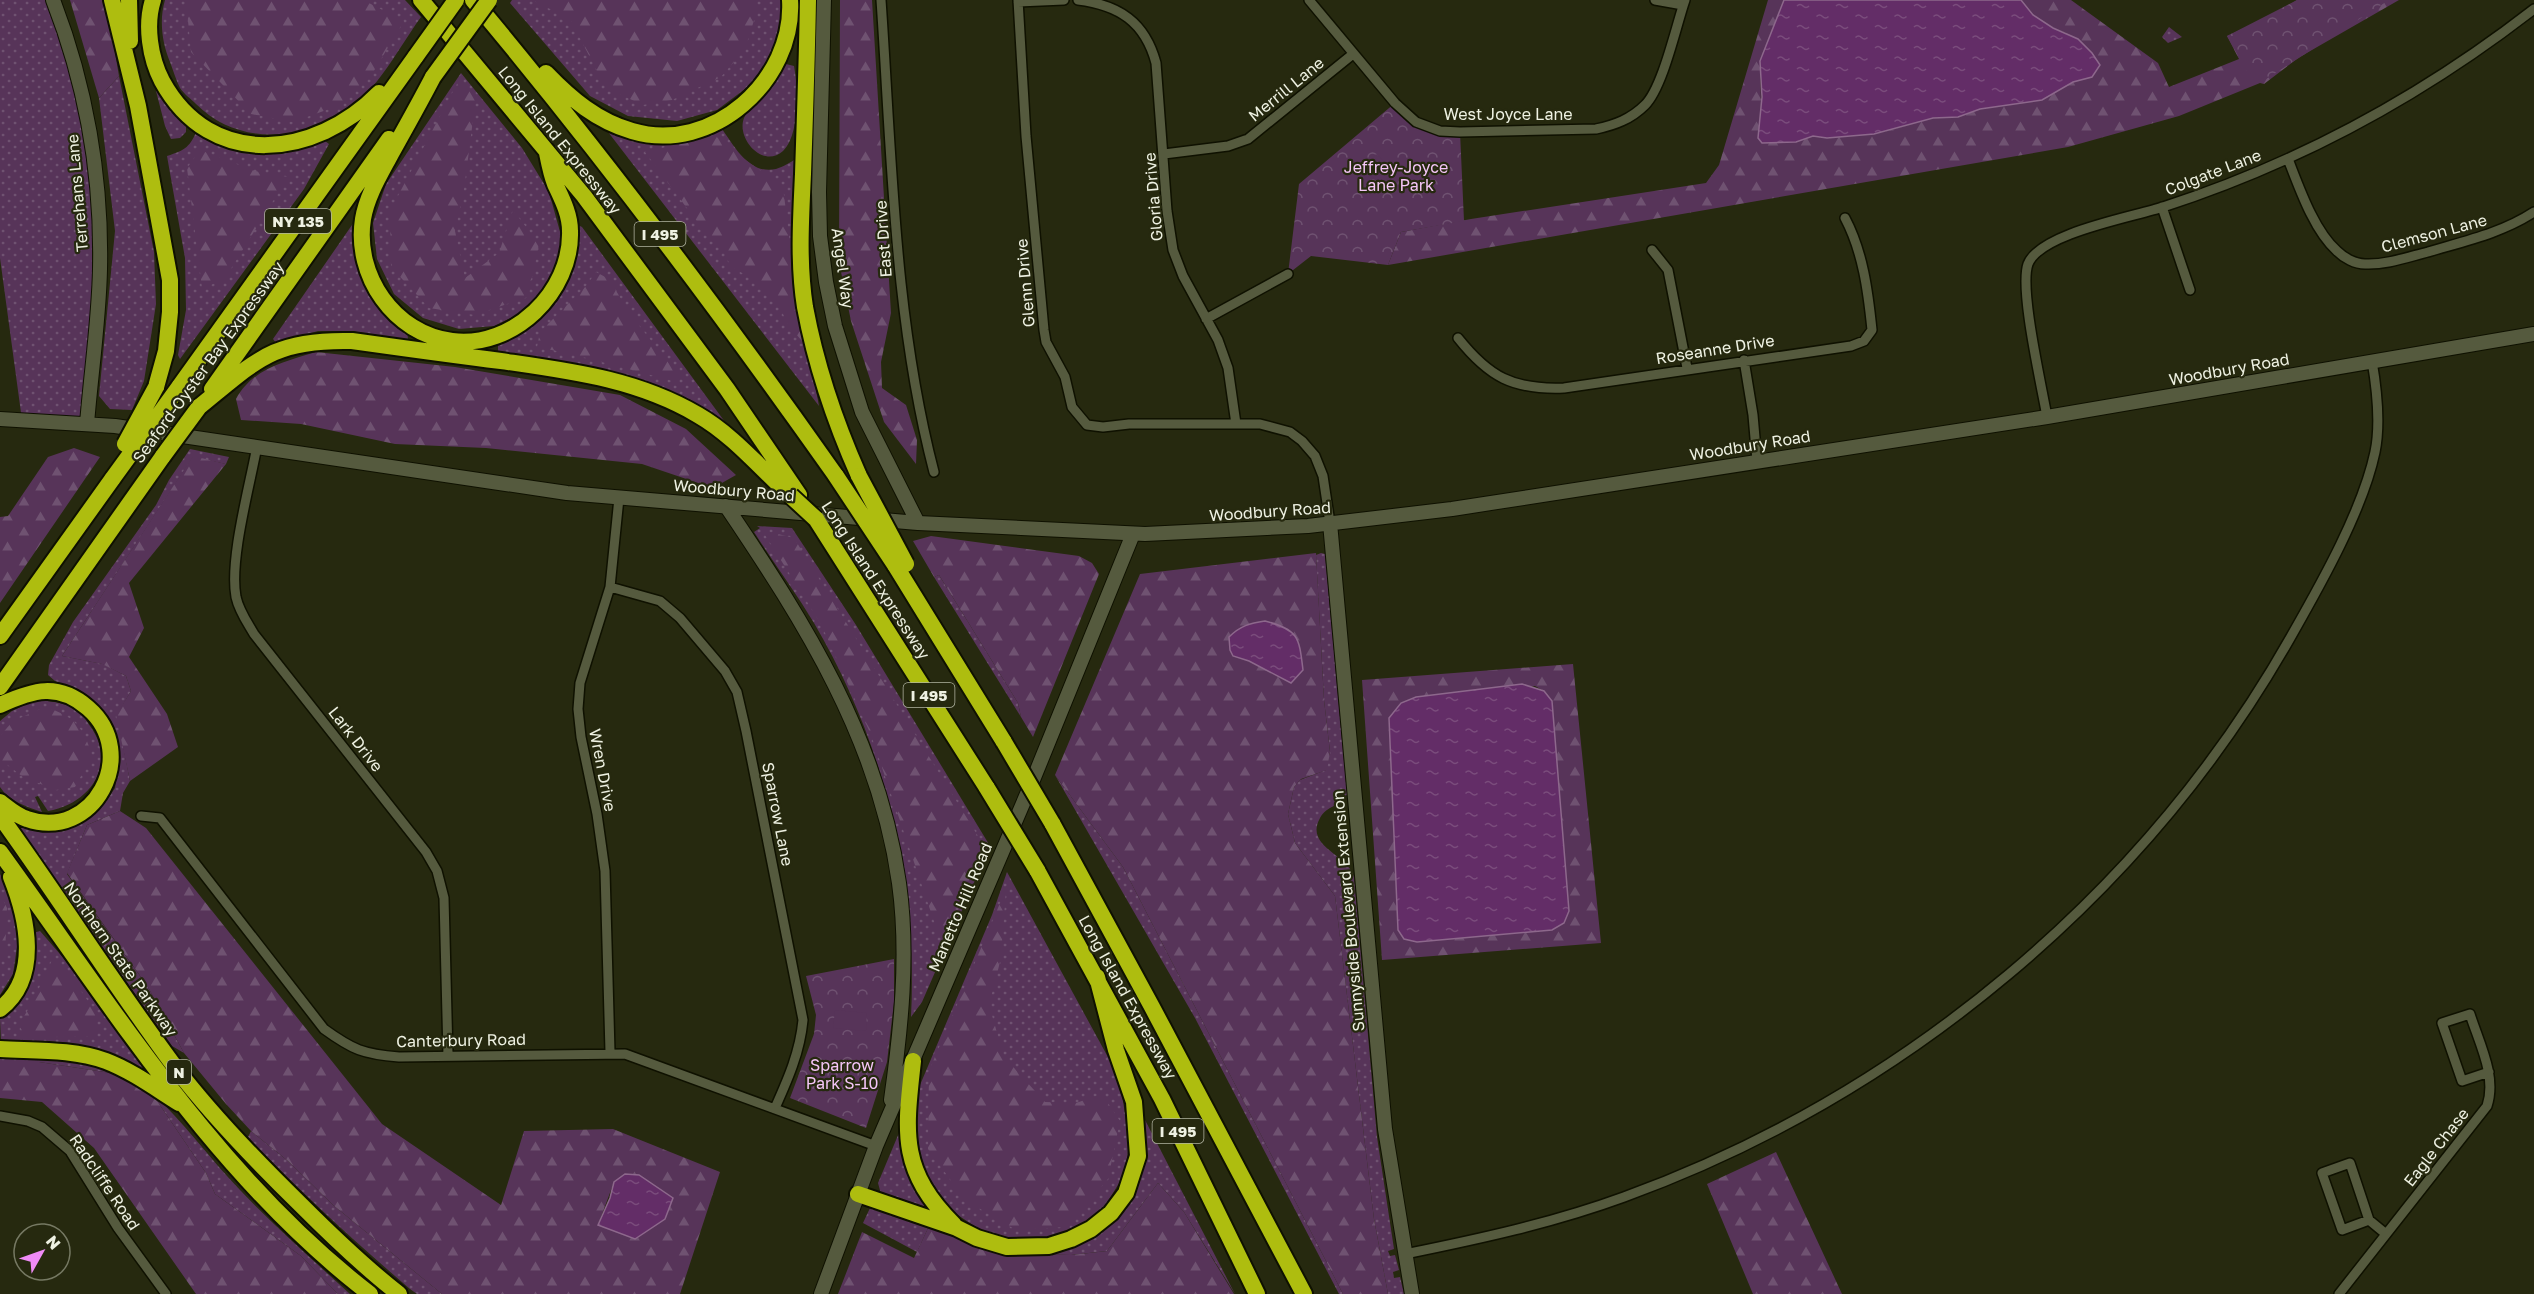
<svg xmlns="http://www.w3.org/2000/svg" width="2534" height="1294" viewBox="0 0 2534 1294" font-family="'Golos Text',sans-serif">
<defs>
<pattern id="grass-dots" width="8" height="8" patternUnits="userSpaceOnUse" patternTransform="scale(1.5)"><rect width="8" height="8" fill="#573459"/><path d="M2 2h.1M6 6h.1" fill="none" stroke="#6f5271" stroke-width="1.8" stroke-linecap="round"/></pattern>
<pattern id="forest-firs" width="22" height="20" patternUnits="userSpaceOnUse" patternTransform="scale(1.5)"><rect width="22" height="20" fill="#573459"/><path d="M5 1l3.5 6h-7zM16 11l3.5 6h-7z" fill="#6f5271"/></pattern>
<pattern id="park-crowns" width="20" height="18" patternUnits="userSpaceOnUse" patternTransform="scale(1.5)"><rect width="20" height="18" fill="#573459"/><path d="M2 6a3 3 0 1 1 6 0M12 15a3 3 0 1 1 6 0" fill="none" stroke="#6f5271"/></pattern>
<pattern id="water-ripples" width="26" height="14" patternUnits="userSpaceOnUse" patternTransform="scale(1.5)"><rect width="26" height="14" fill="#632d67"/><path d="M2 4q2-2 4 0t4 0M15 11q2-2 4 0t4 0" fill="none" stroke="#7a4c7c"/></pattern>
</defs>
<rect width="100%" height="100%" fill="#26290f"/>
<!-- grass -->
<path fill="url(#grass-dots)" d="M0,0H48L84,117L92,201V353L87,424L22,420L0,258Z
M165,0H405L421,17C395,53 373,100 332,120C287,142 233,141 196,104C191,99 184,94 180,88C176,80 173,70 170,62C162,43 159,20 165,0Z
M512,0H784L780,40L753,83L717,110L677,121L628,116L590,96L510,3Z
M2169,27L2182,37L2168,43L2162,37Z
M786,64L794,66C798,87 800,135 783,151C763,169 736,139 744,118C748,108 758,103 765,94C773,85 779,74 786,64Z
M461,73L522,148L549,192L562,239L553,278L527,310L494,326L459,329L423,318L394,294L377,259L373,223L386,184Z
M119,76L154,252L156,304L144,381L132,410L110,409L99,396L115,231L99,98Z
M165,90L186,122V132L180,138L171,139L165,126L156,91Z
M715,127L722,129C735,147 749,175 776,169C783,167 791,162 797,158L804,329L819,406L605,128L636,137Z
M198,128L268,153L300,150L325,141L329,144L304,189L180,359L178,355L186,310L185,258L167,156C186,150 190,147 198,128Z
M361,212L360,257L407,328L408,340L352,331H318L276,343L273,339Z
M578,225L582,227L725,422L722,424C695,407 669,389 638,379C594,364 544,361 498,354V341C533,325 562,306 574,267C578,253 575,239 578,225Z
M190,449L229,457L226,464L193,457L62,656L103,664L126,676L131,691L117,715L130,781L123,793L120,811L87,825L67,874L148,987L184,1053L172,1046L25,839L14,819L50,832L76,826L104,804L115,788L120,752L108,717L86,694L55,681L48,675L49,665L73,622L156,505L169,480Z
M757,526L792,528L856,625L990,846L922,1002L911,1017C918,880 884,742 814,623C796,593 775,565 756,535L754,532L760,528Z
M1321,553L1325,554L1347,794C1341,807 1327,805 1320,818C1304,847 1348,854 1354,877L1377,1137L1394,1249L1388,1251L1390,1256L1395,1255L1399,1270L1393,1272L1394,1278L1400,1277L1404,1294H1388L1374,1219L1335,896L1295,843L1288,814L1294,787L1300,780L1326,770L1330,752L1324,700L1316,555Z
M939,575L1018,703L1021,717L934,577Z
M35,700C49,701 63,702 75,709C82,712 86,720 90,726C118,764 90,804 48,811L38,796L35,797L42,812C27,807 9,801 0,787V721L12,711Z
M1055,775L1123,867L1343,1294H1339L1195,1018Z
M1007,872L1109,1059L1121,1089L1129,1138L1126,1172L1103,1209L1067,1234L1026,1240L986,1234L946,1207L922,1171L911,1128L920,1085L992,915Z
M0,874L12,896L22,939L18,940L13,974L0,995Z
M40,931L79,976L147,1068L142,1072C91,1046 58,1041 1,1041L0,1019C29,990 37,974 33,933Z
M0,1056L81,1059L124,1075L39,1062H0Z
M151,1092C184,1122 209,1158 240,1190C275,1227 313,1260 350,1294H338L301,1256L215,1194L206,1173Z
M1145,1120L1235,1294L1184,1212L1158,1183L1107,1251L1071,1255L1030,1254L1119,1214L1137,1187L1146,1157Z
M904,1121L928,1207L924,1211L881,1194L878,1183Z
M251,1131L288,1161L333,1205L442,1294H417L410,1289C354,1241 299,1191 248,1137Z
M876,1207L929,1226L917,1252L863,1223L870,1208Z"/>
<!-- forest -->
<path fill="url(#forest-firs)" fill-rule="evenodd" d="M70,0H106L119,76L99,98Z
M186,0H363L404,21L372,74L343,104L293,122L251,114L191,52Z
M532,0H757L756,14L745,49L721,77L672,100L643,105L606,88L570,19Z
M840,0H872L891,313L881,362L882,388L906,405L917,440L916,464L884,422L851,321L839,262Z
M1768,0H1784L1760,61L1762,143L1796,142L1812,136L1827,138L1883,132L1933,118L1958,117L1980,109L2042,100L2073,82L2092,77L2095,71L2066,33L2053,28L2033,15L2021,0H2071L2158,63L2169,87L2239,59L2227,36L2279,12L2297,0H2399L2298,58L2264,84L2260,83L2179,116L2068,147L1388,265L1401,232L1471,219L1706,183L1719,165Z
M459,80L476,97L464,189L455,231L465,278L499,253L513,210L539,244L528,297L475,315L429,308L391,267L390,211Z
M713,136L725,140L739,155L783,187L802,341L789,326L777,302L757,281L731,267L721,246L695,219L645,152Z
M200,150L255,171L288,177L224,280L202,288L187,168Z
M596,272L609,279L630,314L680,377L673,381C628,369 583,356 537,347L540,332L586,286Z
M316,352L455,367L620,395L686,429L736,475L713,488L642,464L486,448L395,444L301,424L241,420L236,399C253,368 284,362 316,352Z
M74,448L100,457L0,603V517L8,516L48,457Z
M193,456L226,464L129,583L144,628L129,657L167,714L178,747L130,781L116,715L131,691L126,676L102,664L62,656Z
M762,530L794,538L986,849L939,936L871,735L821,624Z
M931,536L1079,556L1092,563L1099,574L1033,737L1021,717L1018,703L939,575L934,577L913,541Z
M1316,553L1324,700L1330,752L1327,770L1301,779L1294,787L1288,814L1295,843L1335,896L1374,1219L1388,1294H1343L1123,867L1055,775L1140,574Z
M1573,664L1601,943L1382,960L1362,680ZM1535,686L1544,691L1552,701L1569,911L1564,923L1552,930L1417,942L1404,939L1398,930L1389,718L1401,703Z
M45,707C74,716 84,727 92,756L75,787L56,790L23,777L0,759V736L13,721Z
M120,811L146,828L382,1124L501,1205L524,1131L613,1129L720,1172L680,1294H442L333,1205L288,1161L251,1131L226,1104L184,1053L148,987L67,873L87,825ZM639,1175L673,1198L665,1219L598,1225L614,1182Z
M1006,889L1001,958L989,1005L1004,1057L1045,1102L1076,1103L1102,1094L1120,1121L1108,1179L1066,1227L1016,1230L965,1200L928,1149L929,1071Z
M0,894L7,908L5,954L0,962Z
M52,960C72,977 85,995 98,1017L94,1036L26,1038L19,1025L33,1001Z
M0,1062H39L124,1075L151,1092L206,1173L215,1194L301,1256L338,1294H196L94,1148L42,1102L0,1098Z
M1776,1152L1842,1294H1753L1707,1184Z
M1158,1183L1184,1212L1234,1294H838L862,1232L914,1258L929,1226L1003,1253L1071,1255L1107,1251Z"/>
<!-- park -->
<path fill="url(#park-crowns)" d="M2297,0H2389L2260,83L2247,72L2227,36Z
M1395,103L1416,122L1460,132L1464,221L1401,232L1388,265L1311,256L1288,274L1299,184Z
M894,959V1002L887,1062L866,1128L790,1098L814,1034L816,1015L806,976Z"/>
<!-- garden -->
<path fill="#573459" d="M1376,154L1400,176L1387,190L1363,168Z
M835,1010L867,1013L866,1031L833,1028Z"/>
<!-- water -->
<path fill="url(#water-ripples)" stroke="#8d688c" stroke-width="1.5" d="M1784,0H2021L2033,15L2053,28L2078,39L2092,53L2100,65L2092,77L2073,82L2042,100L1980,109L1958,117L1933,118L1874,134L1827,138L1813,136L1796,142L1762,143L1758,138L1762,97L1760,61Z
M1265,621C1299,630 1299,637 1303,670L1291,683L1249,661L1233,656L1230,650L1229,637C1240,626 1250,623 1265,621Z
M1522,684L1544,691L1552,701L1569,911L1564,923L1552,930L1417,942L1404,939L1398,930L1389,718L1401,703L1416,697Z
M625,1174L639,1175L673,1198L665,1219L635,1239L598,1225L610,1198L614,1182Z"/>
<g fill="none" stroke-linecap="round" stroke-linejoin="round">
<defs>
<path id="street" d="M881,0C892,158 894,319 934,472
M1018,0L1026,136L1044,330L1046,342L1065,377L1072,407L1087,425L1103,427L1129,424H1260L1290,432L1302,441L1315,456L1323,476L1330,523
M1078,0C1119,5 1145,22 1156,63L1167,211L1173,250L1183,276L1218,340L1228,368L1236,424
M1309,0L1395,103L1416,122L1440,131L1460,132L1596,129C1615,125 1631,119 1645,105C1663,87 1676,26 1685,0
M1655,0L1683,5
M1018,2L1064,0
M1164,154L1228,146L1248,139L1353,54
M2288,159C2299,187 2314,231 2337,251C2344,258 2355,264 2365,264C2386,265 2408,257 2428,252C2465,241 2502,233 2534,212
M2162,207L2190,290
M1652,250L1668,270L1687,368
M1206,319L1288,274
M1458,338C1489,377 1513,390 1564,388L1851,346L1864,341L1872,330C1868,291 1863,252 1845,218
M1744,360L1753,415L1757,461
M2047,417C2042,387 2019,289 2028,264C2040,233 2133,217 2163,207C2299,163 2422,96 2534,9
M257,446C250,485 229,560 236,597C239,611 247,622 254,634L426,852L437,871L444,898L448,1055
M610,587L660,601L680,618L725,671L737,692L746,731L803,1020C800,1052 788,1079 775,1108
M141,816L160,818L324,1029C353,1050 363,1054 399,1057L625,1054L876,1146
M610,1052L605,871L597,814L581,737L578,709L580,683L610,587L619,498
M0,1116L28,1121L42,1127L70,1151L118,1228L166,1294
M2369,1220L2342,1230L2322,1173L2350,1163L2369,1220L2386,1234
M1405,1254C1479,1239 1553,1223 1624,1197C1904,1095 2148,892 2293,633C2322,582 2363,509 2375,452C2381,423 2377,390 2372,361
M2339,1294L2487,1106C2497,1076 2479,1043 2470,1014L2442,1023L2462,1081L2489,1072"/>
<path id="secondary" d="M53,0C86,85 102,178 100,269C99,320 91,373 87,424
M824,0L819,192L820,236L826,282L835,326L862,412L918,523
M0,419L115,426L567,493L918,523L1145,534L1308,526L1452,509L2047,417L2534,334
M726,506C805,623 879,740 899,883C909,955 901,1029 891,1100
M1330,523L1385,1129L1412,1294
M821,1294L876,1146L1033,780L1133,534"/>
<path id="highway" d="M112,0L138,106L170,280V312L166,351L156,387
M129,0L130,41
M153,0C145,25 150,58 162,81C211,171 315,158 379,93
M421,0L584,196L727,389L799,495
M473,0C601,153 721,313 836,476
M808,0C807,58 805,116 803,174C801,218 798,263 805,307C816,366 835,422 859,476
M546,73C571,99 597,121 632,131C712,155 795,80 790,0
M433,77C420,102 406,127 392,152C381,173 367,195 363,219C354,275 394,334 452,341C513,349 572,292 570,231C570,214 562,199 555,184C551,174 549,163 547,153
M179,387L416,56
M212,389L389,139
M199,407C257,360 273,339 352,341C402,348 452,355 501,361C570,371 637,379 698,415C733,435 761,469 791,496
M816,519L987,788
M895,565L1004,742
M0,636L113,478
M0,687L163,456
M0,705C33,690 58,682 88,708C141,754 93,842 27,819C17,816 8,808 0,802
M0,816C60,899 114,985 175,1067C212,1116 257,1162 301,1205C332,1236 364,1267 399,1294
M1052,823L1152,1007L1304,1294
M0,852C112,1006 217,1177 370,1294
M1037,870L1162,1099L1257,1294
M0,1009C41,977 27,917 11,877
M0,1049C35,1051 73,1049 106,1061C132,1071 155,1088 179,1103
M913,1061C905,1133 899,1170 954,1225
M858,1194L957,1228L977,1238L1007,1247L1049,1246L1071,1239L1091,1229L1111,1213L1126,1193L1138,1156L1134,1102L1116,1050L1097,977"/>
</defs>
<!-- street casing -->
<use href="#street" stroke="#0f1100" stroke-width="12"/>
<!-- secondary casing -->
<use href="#secondary" stroke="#0f1100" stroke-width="16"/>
<!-- highway casing -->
<use href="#highway" stroke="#0f1100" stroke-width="20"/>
<!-- street -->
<use href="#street" stroke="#555a3e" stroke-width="9"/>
<!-- secondary -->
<use href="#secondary" stroke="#555a3e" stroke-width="14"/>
<!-- highway -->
<use href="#highway" stroke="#aebd0f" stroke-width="16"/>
<defs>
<path id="highway-bridge" d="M416,56L456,0
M433,77L489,0
M125,444L156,387
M163,456L199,407
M836,476L895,565
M859,476L906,564
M113,478L179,387
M791,496L816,519
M1004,742L1052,823
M987,788L1037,870"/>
</defs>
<!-- highway-bridge casing -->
<use href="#highway-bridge" stroke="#0f1100" stroke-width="20" stroke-linecap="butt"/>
<!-- highway-bridge -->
<use href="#highway-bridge" stroke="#aebd0f" stroke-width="16"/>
</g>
<g text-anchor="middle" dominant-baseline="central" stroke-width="4.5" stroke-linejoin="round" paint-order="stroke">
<!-- shield labels -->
<g fill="#26290f" stroke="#b2b5a3" stroke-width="1.5">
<rect x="265" y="209" width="66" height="24" rx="4.5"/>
<rect x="634.5" y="222" width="51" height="24" rx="4.5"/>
<rect x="903.5" y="683" width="51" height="24" rx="4.5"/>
<rect x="167" y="1060" width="24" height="24" rx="4.5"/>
<rect x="1152.5" y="1119" width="51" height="24" rx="4.5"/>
</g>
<g font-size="15" font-weight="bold" fill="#eef1e2">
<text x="298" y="221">NY 135</text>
<text x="660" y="234">I 495</text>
<text x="929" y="695">I 495</text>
<text x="179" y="1072">N</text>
<text x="1178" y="1131">I 495</text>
</g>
<!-- street labels -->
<g font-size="16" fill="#eef1e2" stroke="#26290f">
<text transform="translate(1286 89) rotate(-39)">Merrill Lane</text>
<text x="1508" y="114">West Joyce Lane</text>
<text transform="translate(560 140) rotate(51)">Long Island Expressway</text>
<text transform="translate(2213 172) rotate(-21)">Colgate Lane</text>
<text transform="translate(77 193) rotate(-95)">Terrehans Lane</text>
<text transform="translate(1153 197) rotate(-95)">Gloria Drive</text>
<text transform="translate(2434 233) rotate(-15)">Clemson Lane</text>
<text transform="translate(883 239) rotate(-94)">East Drive</text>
<text transform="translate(843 268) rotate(82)">Angel Way</text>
<text transform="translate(1025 283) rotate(-95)">Glenn Drive</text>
<text transform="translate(1715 349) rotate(-9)">Roseanne Drive</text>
<text transform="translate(208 362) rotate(-54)">Seaford-Oyster Bay Expressway</text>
<text transform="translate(2229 369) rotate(-10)">Woodbury Road</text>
<text transform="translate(1750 445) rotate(-9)">Woodbury Road</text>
<text transform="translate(734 490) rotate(5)">Woodbury Road</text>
<text transform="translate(1270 511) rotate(-4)">Woodbury Road</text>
<text transform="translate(876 580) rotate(57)">Long Island Expressway</text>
<text transform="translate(356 739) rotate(52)">Lark Drive</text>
<text transform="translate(603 770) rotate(79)">Wren Drive</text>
<text transform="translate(778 814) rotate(79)">Sparrow Lane</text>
<text transform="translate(960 907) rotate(-67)">Manetto Hill Road</text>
<text transform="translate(1348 911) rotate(-95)">Sunnyside Boulevard Extension</text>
<text transform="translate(121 959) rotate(55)">Northern State Parkway</text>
<text transform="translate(1128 997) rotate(61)">Long Island Expressway</text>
<text transform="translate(461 1040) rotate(-1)">Canterbury Road</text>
<text transform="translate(2436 1147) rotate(-52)">Eagle Chase</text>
<text transform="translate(105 1182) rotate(56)">Radcliffe Road</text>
</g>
<!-- park labels -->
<g font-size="16" fill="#f5c6f8" stroke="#26290f">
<text x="1396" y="167">Jeffrey-Joyce<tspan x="1396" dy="18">Lane Park</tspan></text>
<text x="842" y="1065">Sparrow<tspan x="842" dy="18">Park S-10</tspan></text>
</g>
</g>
<!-- north arrow -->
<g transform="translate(42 1252) rotate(50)"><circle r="28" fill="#26290f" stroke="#767963" stroke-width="1.5"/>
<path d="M0-4.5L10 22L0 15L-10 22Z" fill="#ef8bf6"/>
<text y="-9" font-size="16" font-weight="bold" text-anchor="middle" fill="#eef1e2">N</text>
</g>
</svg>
